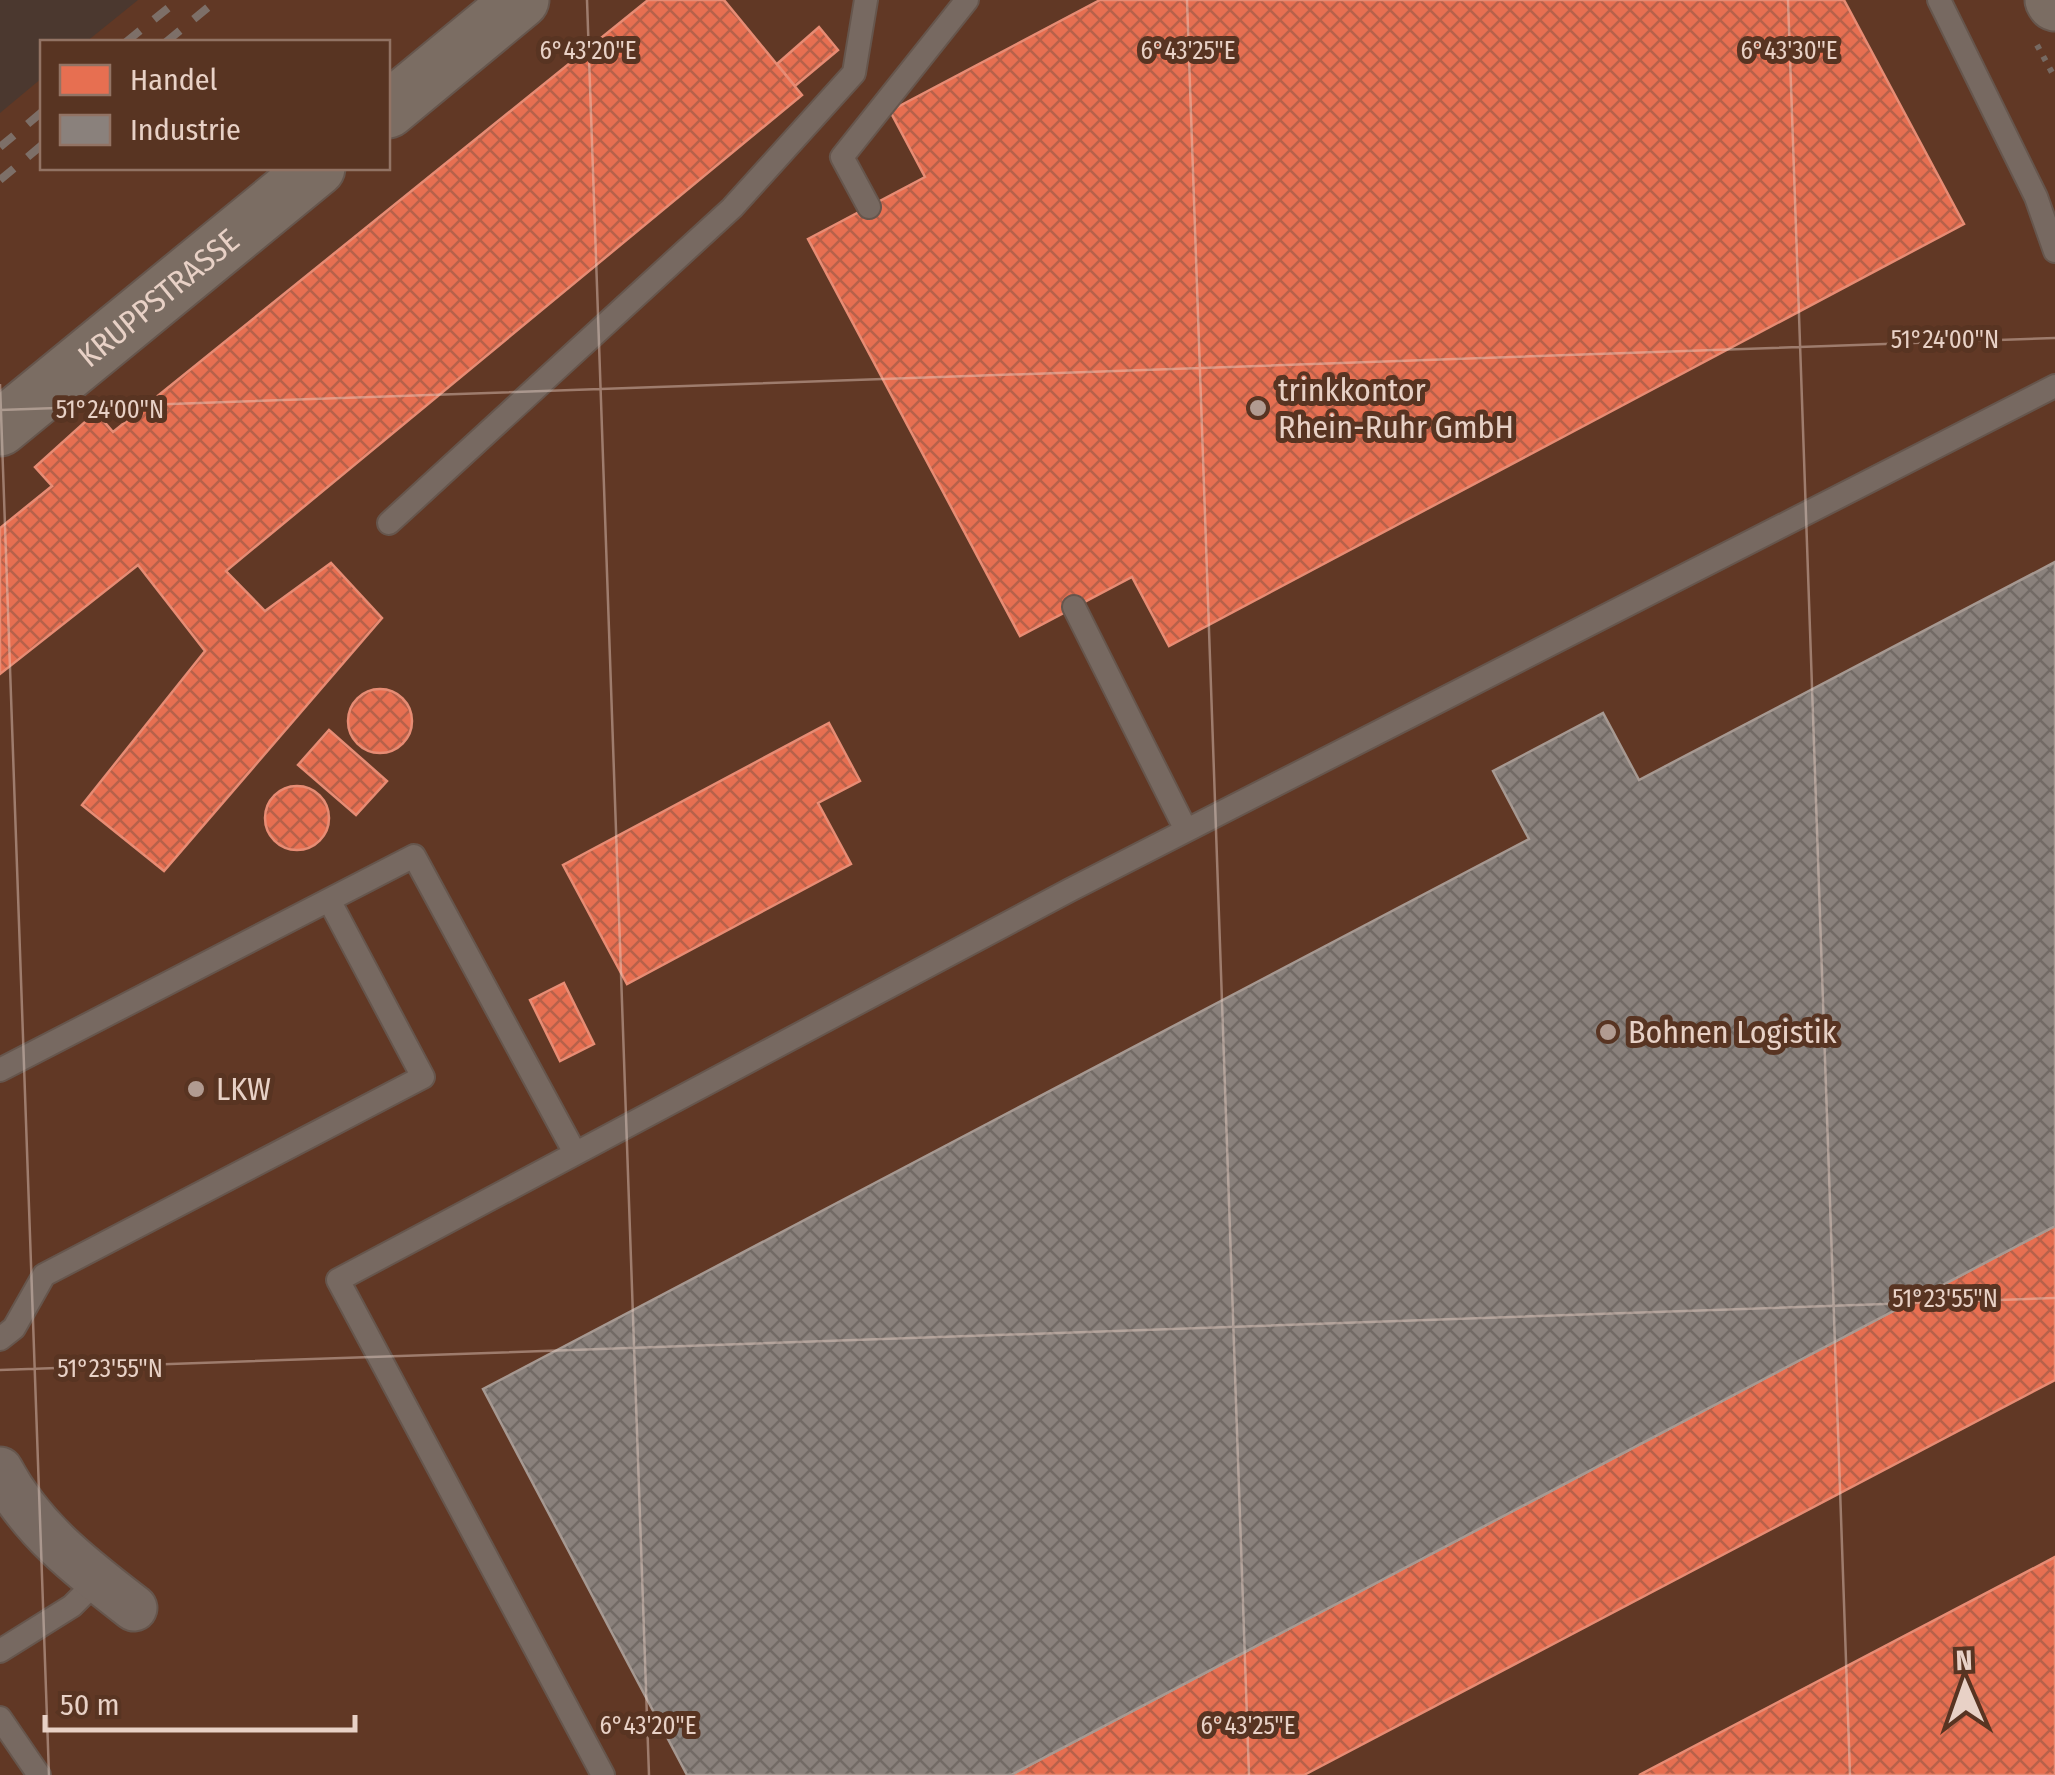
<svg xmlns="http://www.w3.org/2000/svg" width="2055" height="1775" viewBox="0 0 2055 1775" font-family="'Fira Sans Condensed',sans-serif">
<defs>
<pattern id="shops-cross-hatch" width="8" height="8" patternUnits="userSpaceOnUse" patternTransform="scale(2.5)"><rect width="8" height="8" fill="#e76f51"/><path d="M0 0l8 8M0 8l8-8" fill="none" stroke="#b7614a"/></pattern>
<pattern id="industry-cross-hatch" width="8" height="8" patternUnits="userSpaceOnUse" patternTransform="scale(2.5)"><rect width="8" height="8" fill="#8a817c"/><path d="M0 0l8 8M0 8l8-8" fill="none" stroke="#726a65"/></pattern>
</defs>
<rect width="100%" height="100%" fill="#4b382f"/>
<!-- built -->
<path fill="#613825" d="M138,0H2055V1775H0V113L42,78V168H388V42H86Z"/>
<!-- shops -->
<path fill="url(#shops-cross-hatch)" stroke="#e78c74" stroke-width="2.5" d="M648,0H724L802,95L226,571L265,611L331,563L382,618L164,871L82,805L205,651L138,565L0,674V528L52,486L35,467L96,412L113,432Z
M1100,0H1844L1964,224L1169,646L1132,577L1020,636L808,239L925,177L890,111Z
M819,27L838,50L795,86L777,64Z
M348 721a32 32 0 1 1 64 0a32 32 0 1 1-64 0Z
M829,723L860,781L818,803L851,864L627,984L563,865Z
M329,730L387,781L356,815L298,765Z
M265 818a32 32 0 1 1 64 0a32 32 0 1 1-64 0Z
M564,983L594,1044L560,1061L530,1000Z
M2055,1226V1380L1304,1775H1011Z
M2055,1557V1775H1639Z"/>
<!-- industry -->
<path fill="url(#industry-cross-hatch)" stroke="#a69992" stroke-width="2.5" d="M2055,562V1226L1011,1775H687L483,1389L1529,839L1493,771L1603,713L1639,780Z"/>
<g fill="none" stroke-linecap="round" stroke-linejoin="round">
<defs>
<path id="lane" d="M1939,0L2036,197L2055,251
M869,207L842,157L967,0
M389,523L732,208L854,73L866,0
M1074,607L1186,830
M0,1070L414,856L575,1153
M0,1339L14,1328L44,1275L423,1077L329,900
M0,1651L72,1606L98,1580
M0,1718L39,1775
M603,1775L338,1280L1070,890L2055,386"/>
<path id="street" d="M0,1470C32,1530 82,1568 134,1608"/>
<g id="secondary">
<path d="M2053,0L2055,3"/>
<path d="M388,110L521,0"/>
<path id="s1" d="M0,428L317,168"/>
</g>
</defs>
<!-- lane casing -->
<use href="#lane" stroke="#66564d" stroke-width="26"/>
<!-- street casing -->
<use href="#street" stroke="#66564d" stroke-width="49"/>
<!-- secondary casing -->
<use href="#secondary" stroke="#66564d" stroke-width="59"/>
<!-- path -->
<path stroke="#766962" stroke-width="6" stroke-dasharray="5 8" stroke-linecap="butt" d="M2037,45L2055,78"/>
<!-- lane -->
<use href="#lane" stroke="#776961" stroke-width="22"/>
<!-- street -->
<use href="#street" stroke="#776961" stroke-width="45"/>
<!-- secondary -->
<use href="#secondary" stroke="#7b6d63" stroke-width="55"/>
<!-- rail -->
<path stroke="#7d6f68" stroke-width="8" stroke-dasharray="18 18" stroke-linecap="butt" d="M126,42L178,0
M166,42L217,0
M0,147L42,112
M0,180L42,145"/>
</g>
<!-- ticks -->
<path fill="none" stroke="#e8d1c6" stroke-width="2.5" stroke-opacity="0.45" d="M587,0L649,1775M1187,0L1249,1775M1788,0L1850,1775M0,384L49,1775M0,410L2055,338M0,1370L2055,1298"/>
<!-- markers -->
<g fill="#b19b91" stroke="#583422" stroke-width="4">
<circle cx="1258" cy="408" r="10"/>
<circle cx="1608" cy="1032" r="10"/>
<circle cx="196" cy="1089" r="10"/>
</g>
<g text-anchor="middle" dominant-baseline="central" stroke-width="10" stroke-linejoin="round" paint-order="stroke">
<!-- street labels -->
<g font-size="32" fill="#e8d1c6" stroke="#583422">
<text stroke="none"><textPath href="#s1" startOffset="205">KRUPPSTRASSE</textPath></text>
</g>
<!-- poi labels -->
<g font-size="32" fill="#e8d1c6" stroke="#583422" text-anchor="start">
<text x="1278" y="390">trinkkontor<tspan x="1278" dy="37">Rhein-Ruhr GmbH</tspan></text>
<text x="1628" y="1032">Bohnen Logistik</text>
<text x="216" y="1089">LKW</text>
</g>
</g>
<g font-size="25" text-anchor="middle" fill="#e8d1c6" stroke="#583422" stroke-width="10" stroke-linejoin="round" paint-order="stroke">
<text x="588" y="59">6°43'20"E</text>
<text x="1188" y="59">6°43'25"E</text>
<text x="1789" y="59">6°43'30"E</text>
<text x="1945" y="348">51°24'00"N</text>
<text x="110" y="418">51°24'00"N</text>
<text x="1945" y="1307">51°23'55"N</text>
<text x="110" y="1377">51°23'55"N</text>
<text x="648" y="1734">6°43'20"E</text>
<text x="1248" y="1734">6°43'25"E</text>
</g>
<!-- legend -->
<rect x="40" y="40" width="350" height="130" fill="#583422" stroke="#927364" stroke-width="2.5"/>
<rect x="60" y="65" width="50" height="30" fill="#e76f51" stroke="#927364" stroke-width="2.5"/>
<text x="130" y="90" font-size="30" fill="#e8d1c6">Handel</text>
<rect x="60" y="115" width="50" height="30" fill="#8a817c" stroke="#927364" stroke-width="2.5"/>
<text x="130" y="140" font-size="30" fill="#e8d1c6">Industrie</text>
<!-- north arrow -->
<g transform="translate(1965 1685) rotate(358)" stroke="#583422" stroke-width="8" paint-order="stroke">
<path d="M0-8L18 38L0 25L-18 38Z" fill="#e8d1c6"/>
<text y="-15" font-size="28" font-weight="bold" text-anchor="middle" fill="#e8d1c6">N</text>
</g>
<!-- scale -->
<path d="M45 1715v15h310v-15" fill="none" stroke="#e8d1c6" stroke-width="5"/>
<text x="60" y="1715" font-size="30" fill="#e8d1c6" stroke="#583422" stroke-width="8" paint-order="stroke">50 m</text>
</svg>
